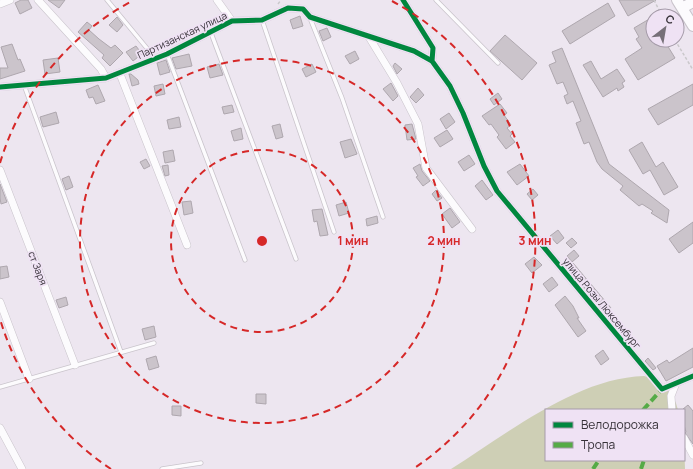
<svg xmlns="http://www.w3.org/2000/svg" width="693" height="469" viewBox="0 0 693 469" font-family="Manrope,sans-serif">
<rect width="100%" height="100%" fill="#ede6f0"/>
<!-- forest -->
<path fill="#cecfb5" d="M644,376C662,380 674,392 678,410H546V460H684V440L685,469H451C507,434 576,378 644,376Z"/>
<!-- building -->
<path fill="#cbc4cb" stroke="#aea7ae" d="M21,0H28L32,8L20,14L15,3Z
M48,0H65L59,8Z
M619,0H656L628,16Z
M608,3L615,16L570,44L562,31Z
M300,16L303,26L293,29L290,20Z
M117,17L123,25L117,32L109,25Z
M651,18L653,22V40H664L675,58L638,80L625,59L642,48L636,39L639,37L634,28Z
M87,22L92,26L89,30L99,39L111,48L115,45L123,53L110,66L102,58L104,55L78,32Z
M327,28L331,37L323,41L319,31Z
M505,35L537,63L522,80L490,51Z
M12,44L18,60L20,59L25,71L0,79V68H8L1,47Z
M136,46L142,54L133,61L126,52Z
M562,48L609,164L669,210L667,223L651,213L653,211L642,204L639,206L620,190L623,186L602,169L597,162L589,142L584,144L576,123L581,121L573,101L567,104L564,96L568,94L563,82L557,84L549,65L556,62L552,52Z
M355,51L359,59L350,64L345,56Z
M189,54L192,66L176,69L172,58Z
M58,58L60,72L45,74L43,60Z
M166,60L170,72L160,75L157,63Z
M591,61L601,79L617,69L625,81L622,83L624,87L618,91L617,88L603,97L583,65Z
M395,63L402,69L397,74L393,66Z
M219,64L223,75L210,78L207,67Z
M312,64L316,72L306,77L302,69Z
M129,74H131L138,80L139,84L132,86Z
M391,83L398,96L393,101L383,89Z
M163,84L165,94L156,96L154,86Z
M693,84V105L658,125L648,109Z
M98,85L105,101L96,104L93,97L89,98L86,90Z
M418,88L424,95L416,103L410,97Z
M498,93L502,99L494,105L490,99Z
M500,104L507,113L504,115L511,125L507,128L512,134L510,136L515,142L506,149L497,137L499,135L491,124L489,125L482,116Z
M232,105L234,112L224,114L222,107Z
M56,112L59,123L43,127L40,117Z
M449,113L455,122L446,129L440,119Z
M179,117L181,127L169,129L167,120Z
M280,124L283,137L276,139L272,126Z
M412,124L416,139L407,140L405,125Z
M241,128L243,139L234,141L231,131Z
M447,130L453,139L440,147L434,138Z
M351,139L357,154L345,158L340,142Z
M642,142L656,167L663,162L678,187L664,195L650,170L643,174L629,150Z
M173,150L175,161L165,163L163,152Z
M469,155L475,164L464,171L458,162Z
M146,159L150,166L144,169L140,162Z
M420,164L422,171L430,181L423,186L416,177L418,176L413,168Z
M520,164L529,176L517,185L507,172Z
M168,165L169,175L165,176L162,166Z
M69,176L73,187L66,190L62,179Z
M482,180L493,195L486,200L475,186Z
M0,184L7,202L1,204L0,198Z
M533,189L538,195L532,200L527,194Z
M436,190L442,198L437,201L432,194Z
M191,201L193,213L184,215L182,202Z
M346,202L349,213L339,216L336,205Z
M450,208L460,222L452,228L442,214Z
M322,209L328,235L320,236L317,221L314,222L312,210Z
M377,216L378,223L367,226L366,219Z
M693,222V243L679,253L669,239Z
M558,230L564,238L557,244L550,236Z
M572,238L577,243L571,248L566,243Z
M574,250L579,256L572,262L567,256Z
M534,257L542,265L532,273L525,264Z
M573,263L611,308L608,310L615,319L612,321L568,268Z
M7,266L9,277L0,279V267Z
M552,277L558,285L549,292L543,284Z
M565,296L573,306L579,318H577L586,331L578,337L555,305Z
M66,297L68,305L59,308L56,300Z
M154,326L156,337L145,340L142,329Z
M693,348V367L666,381L657,366L667,360L669,363Z
M603,350L609,359L601,365L595,356Z
M156,356L159,367L149,370L146,359Z
M648,358L656,368L653,370L645,361Z
M256,394H266V404L256,403Z
M688,405L693,411V444L685,433L686,432L684,425L683,409Z
M172,406H181V416L172,415Z"/>
<g fill="none" stroke-linecap="round" stroke-linejoin="round">
<defs>
<path id="lane" d="M107,0L155,58
M436,0L498,63
M310,18L342,98L383,217
M262,20L334,232
M211,33L296,259
M167,54L245,260
M24,85L121,352
M0,387L154,343
M162,469L201,463"/>
<path id="street" d="M38,0L101,69L106,78
M217,0L232,21
M403,0L433,48L432,61L450,86L463,113L484,166L497,191L662,389L693,376
M0,4L10,0
M369,37L397,83L418,124L426,168L472,229
M120,74L187,245
M0,87L106,78L167,54L232,21L262,20L288,8L303,9L310,17L414,51L432,61
M0,170L75,365
M0,302L29,379
M672,410L671,396L676,383
M0,428L22,469
M684,438L693,455"/>
<path id="secondary" d="M677,0L693,26
M682,8L693,2"/>
</defs>
<!-- lane casing -->
<use href="#lane" stroke="#c9c4cb" stroke-width="5"/>
<!-- street casing -->
<use href="#street" stroke="#c9c4cb" stroke-width="8"/>
<!-- secondary casing -->
<use href="#secondary" stroke="#c9c4cb" stroke-width="12"/>
<!-- path -->
<path stroke="#cac8cb" stroke-width="1.5" stroke-dasharray="3 2" stroke-linecap="butt" d="M654,0L662,16
M278,4L281,0
M675,40L693,70"/>
<!-- lane -->
<use href="#lane" stroke="#fcfbfd" stroke-width="3.5"/>
<!-- street -->
<use href="#street" stroke="#fcfbfd" stroke-width="7"/>
<!-- secondary -->
<use href="#secondary" stroke="#fcfbfd" stroke-width="10"/>
<!-- quiet -->
<path stroke="#55ab46" stroke-width="4" stroke-dasharray="8 4" stroke-linecap="butt" d="M643,410L662,389
M593,469L599,460
M641,469L644,460"/>
<defs>
<path id="cycleway" d="M403,0L433,48L432,61L450,86L463,113L484,166L497,191L662,389L693,376
M0,87L106,78L167,54L232,21L262,20L288,8L303,9L310,17L414,51L432,61"/>
</defs>
<!-- cycleway casing -->
<use href="#cycleway" stroke="#efe2f4" stroke-width="8"/>
<!-- cycleway -->
<use href="#cycleway" stroke="#00873e" stroke-width="5"/>
</g>
<!-- distance rings -->
<g fill="none" stroke="#d62828" stroke-width="2" stroke-dasharray="7 5">
<circle cx="262" cy="241" r="91"/>
<circle cx="262" cy="241" r="182"/>
<path d="M111 469A273 273 0 0 1 0 319M0 163A273 273 0 0 1 132 1M392 1A273 273 0 0 1 413 469"/>
</g>
<g text-anchor="middle" dominant-baseline="central" stroke-width="3.5" stroke-linejoin="round" paint-order="stroke">
<!-- street labels -->
<g font-size="10" fill="#363138" stroke="#efe2f4">
<text transform="translate(182 35) rotate(-25)">Партизанская улица</text>
<text transform="translate(38 268) rotate(69)">ст Заря</text>
<text transform="translate(602 303) rotate(50)">улица Розы Люксембург</text>
</g>
</g>
<circle cx="262" cy="241" r="6" fill="#d62828" stroke="#efe2f4" stroke-width="2"/>
<g font-size="12" text-anchor="middle" font-weight="bold" fill="#d62828" stroke="#efe2f4" stroke-width="3.5" stroke-linejoin="round" paint-order="stroke">
<text x="353" y="245">1 мин</text>
<text x="444" y="245">2 мин</text>
<text x="535" y="245">3 мин</text>
</g>
<!-- legend -->
<rect x="545" y="409" width="140" height="52" fill="#efe2f4" stroke="#a59ba9"/>
<rect x="553" y="422" width="20" height="6" fill="#00873e" stroke="#a59ba9"/>
<text x="581" y="429" font-size="12" fill="#363138">Велодорожка</text>
<rect x="553" y="442" width="20" height="6" fill="#55ab46" stroke="#a59ba9"/>
<text x="581" y="449" font-size="12" fill="#363138">Тропа</text>
<!-- north arrow -->
<g transform="translate(665 28) rotate(31)"><circle r="19" fill="#efe2f4" stroke="#a59ba9"/>
<path d="M0-3L7 15L0 10L-7 15Z" fill="#767078"/>
<text y="-6" font-size="11" font-weight="bold" text-anchor="middle" fill="#363138">С</text>
</g>
</svg>
